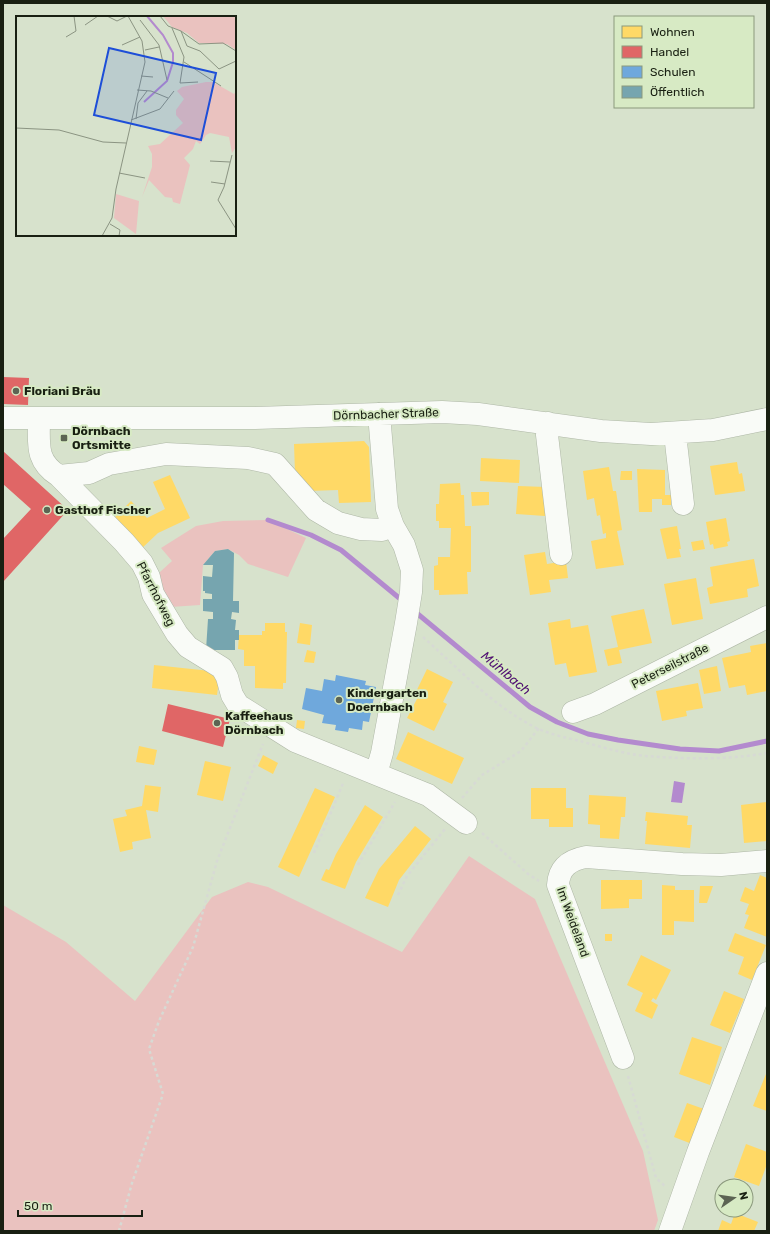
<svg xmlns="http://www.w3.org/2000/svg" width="770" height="1234" viewBox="0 0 770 1234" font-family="Rubik,sans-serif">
<rect width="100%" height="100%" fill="#d7e2cc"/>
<!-- green -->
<path fill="#eac2bf" d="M268,520L306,538L288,577L248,564L239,555L228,549L215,551L203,565L200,605L170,607L157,590L160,572L172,561L161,548L196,526L223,521Z
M469,856L535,899L643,1151L658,1220L654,1231H3V905L66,942L135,1001L212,897L248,882L268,887L402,952Z"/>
<!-- water -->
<path fill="#b38ace" d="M674,781L685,783L682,803L671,802Z"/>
<!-- homes -->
<path fill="#ffd966" d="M364,441L369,447L371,502L339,503L338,490L308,491L295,473L294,444Z
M481,458L520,460L519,483L480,481Z
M737,462L739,474L742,473L745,491L715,495L710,466Z
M609,467L613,491H616L622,530L617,531L624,565L596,569L591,541L606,538V533L603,534L600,515L597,516L594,498L587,500L583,471Z
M637,469L665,470V495H671V505H662V499H652V512H639Z
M621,471H632V480H620Z
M170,475L190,518L158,533L140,550L111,521L131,501L147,518L165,509L153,482Z
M460,483L461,495H464L465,526H471V572H467L468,594L439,595V590H434V566L438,565V557H450L451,528H439V521H436V504H439L440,484Z
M518,486L546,487L545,516L516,514Z
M471,492H489V505L472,506Z
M726,518L730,541L727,542L728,546L714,549L713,544L710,545L706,522Z
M677,526L681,549H679L681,557L667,559L660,529Z
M703,540L705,549L693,551L691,542Z
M545,552L547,564L566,561L568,578L549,580L551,592L530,595L524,555Z
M754,559L759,586L747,589L748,597L710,604L707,588L713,586L710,567Z
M696,578L703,619L672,625L664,584Z
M644,609L652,643L619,650L622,663L608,666L604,650L618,647L611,616Z
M570,619L571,628L588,625L597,672L569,677L566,663L555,665L548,623Z
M265,623H285V632H287L286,683H283V689L255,688V666H244V650L238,649L239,635H262V631H265Z
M300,623L312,625L310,645L297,643Z
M767,643V691L747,695L745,685L729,688L722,658L751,652L750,646Z
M307,650L316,652L314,663L304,662Z
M154,665L220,672L217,695L152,688Z
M717,666L721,691L704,694L699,670Z
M427,669L453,682L443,702L447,704L434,731L407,718L418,697L414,696Z
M698,683L703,708L686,711L687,716L662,721L656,691Z
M297,720L305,721L304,729L296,728Z
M408,732L464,758L452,784L396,759Z
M139,746L157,750L154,765L136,762Z
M263,755L278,763L273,774L258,766Z
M205,761L231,767L223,801L197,795Z
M145,785L161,787L158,812L146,810L151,838L132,842L133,849L120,852L113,819L127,816L125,810L142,806Z
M315,788L335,797L299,877L278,867Z
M531,788H566V808H573V827H549V819H531Z
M589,795L626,797L625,817H621L619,839L600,838V825L588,824Z
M767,802V841L744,843L741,805Z
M365,805L383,817L356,862L345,889L321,880L326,869L329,870L336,854Z
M646,812L688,816L687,825H692L690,848L645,844L647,821H645Z
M415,826L431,839L399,880L388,907L365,898L379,869Z
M760,875L767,878V937L744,928L749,915L745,914L749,904L740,901L745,887L754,891Z
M601,880H642V899H629V908L601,909Z
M662,885L675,886V890H694V922L674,921V935H662Z
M700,886H713L707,903H699Z
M735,933L766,945L752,980L738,974L744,957L728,951Z
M605,934H612V941H605Z
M641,955L671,970L656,1000L653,998L651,1001L658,1005L652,1019L635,1011L643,993L627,985Z
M724,991L744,999L730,1033L710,1025Z
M692,1037L722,1047L710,1085L679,1074Z
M766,1074L767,1075V1111L753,1106Z
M687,1103L704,1109L692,1144L674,1137Z
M746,1144L767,1152V1164L759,1186L734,1177Z
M735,1213L758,1222L754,1231H718L722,1220L731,1224Z"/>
<!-- shops -->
<path fill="#e06666" d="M3,377L29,378L28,405L3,404Z
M3,451L68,510L3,582V539L31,509L3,484Z
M168,704L230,719L223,747L162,731Z"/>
<!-- schools -->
<path fill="#6fa8dc" d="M336,675L366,681L365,685L376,687L369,722L363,721L362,730L349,728L348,732L335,730L336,725L322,723L324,715L302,709L306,688L322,691L324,679L335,681Z"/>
<!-- public -->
<path fill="#76a5af" d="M228,549L234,553L233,601H239V613L232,612L231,619L236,620L235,630H239V640H235V650H206L208,619H213V612L203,611V599H212V594L205,593V591H203V576L212,577L213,565H203L215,551Z"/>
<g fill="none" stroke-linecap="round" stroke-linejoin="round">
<!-- stream -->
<path stroke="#b38ace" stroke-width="5" d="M268,520L311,535L341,550L404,602
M413,610L530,707L557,722L588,734L618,740L680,749L719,751L767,741"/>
<defs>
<path id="minor" d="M3,418H255L442,412L478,414L601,431L651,434L713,430L767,419
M39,418C39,444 35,461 59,476L124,542L142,563L149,577L153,594L177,634L188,647L222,668L227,677L232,695L238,705L295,741L428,795L466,823
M548,423L547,435L561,554
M675,434L683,504
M59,476L89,473L109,464L166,454L248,458L275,464L316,510L338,523L361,529L382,530L393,526
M573,712L595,704L767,617
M376,774L382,753L406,623L411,592L412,570L404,545L393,526L387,509L379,414
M623,1058L558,885C559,867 570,860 586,857L682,864L721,865L767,861
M670,1231L698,1152L767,973"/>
</defs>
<!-- minor casing -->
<use href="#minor" stroke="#aeb7a6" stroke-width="23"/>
<!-- path -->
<path stroke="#d7dad4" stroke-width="2.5" stroke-dasharray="3 3" stroke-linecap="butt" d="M423,637C457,667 489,702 529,724C544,733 563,737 580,741C602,747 624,754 646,756C685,759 728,760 767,753
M462,798L482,775L521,751L539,728
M482,833L528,874L539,881
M314,853L344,781
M358,865L395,802
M398,895L407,876L445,829
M628,1076L656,1178L666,1187
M119,1231L132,1183L163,1094L149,1049L159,1021L193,947L217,861L263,744"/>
<!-- minor -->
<use href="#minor" stroke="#f9fbf7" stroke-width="22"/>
</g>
<!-- markers -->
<g fill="#5c6453" stroke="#d7eac4" stroke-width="1.5">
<circle cx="16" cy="391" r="4"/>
<rect x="60" y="434" width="8" height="8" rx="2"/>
<circle cx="47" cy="510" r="4"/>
<circle cx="339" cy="700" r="4"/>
<circle cx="217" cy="723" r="4"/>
</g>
<g text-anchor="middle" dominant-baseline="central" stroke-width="4" stroke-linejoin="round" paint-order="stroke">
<!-- poi labels -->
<g font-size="12" font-weight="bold" fill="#192012" stroke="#d7eac4" text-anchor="start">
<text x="24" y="391">Floriani Bräu</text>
<text x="72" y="431">Dörnbach<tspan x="72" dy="14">Ortsmitte</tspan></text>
<text x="55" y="510">Gasthof Fischer</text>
<text x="347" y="693">Kindergarten<tspan x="347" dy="14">Doernbach</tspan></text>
<text x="225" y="716">Kaffeehaus<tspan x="225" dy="14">Dörnbach</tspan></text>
</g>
<!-- street labels -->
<g font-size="12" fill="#192012" stroke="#d7eac4">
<text transform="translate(386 414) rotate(-2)">Dörnbacher Straße</text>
<text transform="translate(156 594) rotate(63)">Pfarrhofweg</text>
<text transform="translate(670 666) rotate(-27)">Peterseilstraße</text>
<text transform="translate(573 922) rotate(70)">Im Weideland</text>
</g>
<!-- water labels -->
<g font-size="13" font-style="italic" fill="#4f0e72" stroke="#d7eac4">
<text transform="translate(506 673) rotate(40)">Mühlbach</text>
</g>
</g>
<!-- overview -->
<g transform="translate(16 16)">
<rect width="220" height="220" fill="#d7e2cc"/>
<path d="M147,0H220V34L211,28L183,27L171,17L156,11ZM190,66H197L218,78L220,75V131L216,137L213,121L194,117L190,119L184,128L180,125L177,133L168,142L174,149L164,188L157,186L156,182L149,181L133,164L126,181L136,151V138L132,130L144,128L167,107L160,99V94L168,83L161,75L166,71ZM100,178L123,185L120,218L98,202Z" fill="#eac2bf"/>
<path fill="none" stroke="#b38ace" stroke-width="2" d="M128,86L151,65L157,46V37L147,19L131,0"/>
<path fill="none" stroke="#8b9482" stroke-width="1" d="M91,0L101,5L111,0M144,0L152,10L165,15L171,30L184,35L203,53L220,45M124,4L143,29L151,64M69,9L82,0M156,12L168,41L164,67L182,66M165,15L183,28L207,27L220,35M50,21L60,15L58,0M106,29L124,21M129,34L143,31M168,46L205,70M125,60L137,61M121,74L135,75L152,82M120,103L122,87L131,75M115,104L144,93L158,75M0,112L43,114L87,126L110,127M216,139L208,171L202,184L220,213M194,145L214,146M103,157L129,162M195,166L209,168M94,208L104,214L103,220M86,220L96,202L100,173L129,46L126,25L112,0"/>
<path fill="#1d4ed8" fill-opacity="0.15" stroke="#1d4ed8" stroke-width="2" d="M93,32L200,57L185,124L78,99Z"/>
<rect width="220" height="220" fill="none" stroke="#192012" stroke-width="2"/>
</g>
<!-- border -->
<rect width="770" height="1234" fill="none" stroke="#192012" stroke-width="8"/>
<!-- legend -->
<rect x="614" y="16" width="140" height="92" fill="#d7eac4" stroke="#8b997d"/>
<rect x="622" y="26" width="20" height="12" fill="#ffd966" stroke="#8b997d"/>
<text x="650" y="36" font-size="12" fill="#192012">Wohnen</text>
<rect x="622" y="46" width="20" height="12" fill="#e06666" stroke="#8b997d"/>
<text x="650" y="56" font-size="12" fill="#192012">Handel</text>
<rect x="622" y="66" width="20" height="12" fill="#6fa8dc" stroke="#8b997d"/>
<text x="650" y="76" font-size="12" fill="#192012">Schulen</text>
<rect x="622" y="86" width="20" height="12" fill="#76a5af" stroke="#8b997d"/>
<text x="650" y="96" font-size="12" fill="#192012">Öffentlich</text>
<!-- north arrow -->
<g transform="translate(734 1198) rotate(77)"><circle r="19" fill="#d7eac4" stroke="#8b997d"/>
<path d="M0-3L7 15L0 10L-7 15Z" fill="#5c6453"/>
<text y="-6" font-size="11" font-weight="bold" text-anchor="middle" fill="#192012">N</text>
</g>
<!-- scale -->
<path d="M18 1210v6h124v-6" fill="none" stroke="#192012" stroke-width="2"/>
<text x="24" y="1210" font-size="12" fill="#192012" stroke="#d7eac4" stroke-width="3" paint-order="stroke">50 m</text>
</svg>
